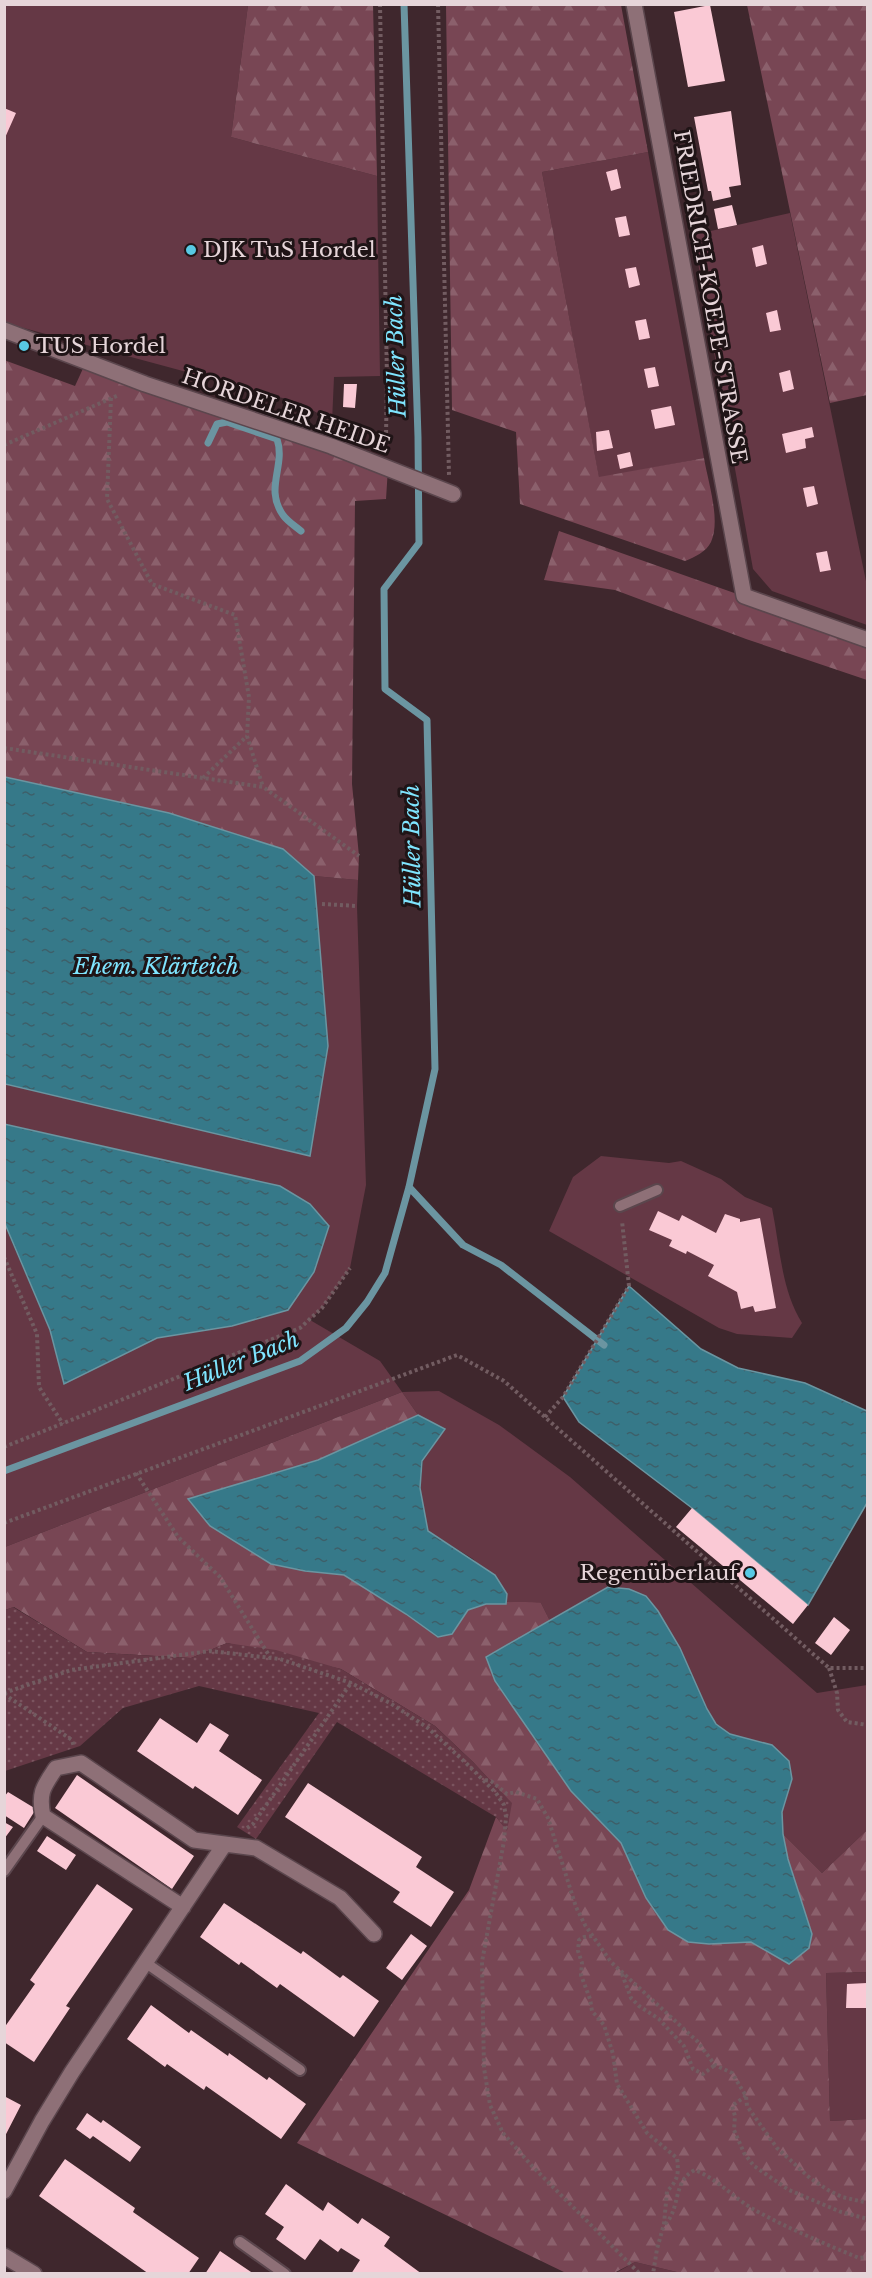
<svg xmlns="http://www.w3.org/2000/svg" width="872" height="2278" viewBox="0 0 872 2278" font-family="'Libre Baskerville',serif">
<defs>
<pattern id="forest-firs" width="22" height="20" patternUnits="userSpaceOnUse" patternTransform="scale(1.5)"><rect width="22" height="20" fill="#784654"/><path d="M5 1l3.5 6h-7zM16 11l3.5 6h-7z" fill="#8b606c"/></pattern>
<pattern id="park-dots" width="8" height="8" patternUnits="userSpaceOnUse" patternTransform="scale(1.5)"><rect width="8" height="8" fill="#653845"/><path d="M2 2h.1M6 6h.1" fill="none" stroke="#7b545f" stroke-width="1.8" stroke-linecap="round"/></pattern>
<pattern id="water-ripples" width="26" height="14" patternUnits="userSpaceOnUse" patternTransform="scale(1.5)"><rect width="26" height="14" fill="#367989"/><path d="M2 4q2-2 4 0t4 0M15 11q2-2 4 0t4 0" fill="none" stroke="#3d5f69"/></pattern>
</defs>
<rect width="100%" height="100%" fill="#3f272d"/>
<!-- green -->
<path fill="#653845" d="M4,5H248L231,137L377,176L380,376L334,377L332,422L301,403L5,323Z
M648,152L704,458L599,478L542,172Z
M790,213L867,586V625L772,591L753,569L693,235Z
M314,876L358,880L357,906L366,1185L350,1268L324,1305L310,1320L380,1361L402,1392L439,1391L499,1425L570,1477L817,1693L867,1685V1830L822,1873L783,1834L772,1745L730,1734L716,1724L707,1709L680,1648L658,1611L646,1596L608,1587L550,1621L541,1603L506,1604L507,1594L473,1559L428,1531L420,1488L423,1461L445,1429L418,1415L402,1392L5,1547L4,1224L50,1330L64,1384L157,1338L232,1326L288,1309L280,1186L5,1124V1084L310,1156L328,1046Z
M601,1156L669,1163L681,1161L721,1179L745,1197L772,1208C780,1247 781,1289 802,1323L792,1338L737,1334L719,1328L549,1231L573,1177Z
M867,1972V2119L830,2121L826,1973Z
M635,2262L681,2273L614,2274Z"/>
<!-- forest -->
<path fill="url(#forest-firs)" d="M248,5H373L377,176L231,137Z
M446,5H621L648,152L542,172L599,477L704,458C708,482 721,520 711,542C706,552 695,557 685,561L520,504L516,432L452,410Z
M747,5H867V395L830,403Z
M4,360L75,386L86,362L388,468L386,499L355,501L352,784L359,856L358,880L314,876L283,849L169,813L5,777Z
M559,531L867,640V680L746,639L615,590L544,580Z
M402,1392L418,1415L318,1460L189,1499L210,1526L271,1564L305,1571L344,1575L406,1614L438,1637L452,1634C456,1627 461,1615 467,1610C478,1601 527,1601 541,1603L550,1621L487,1657L495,1681L571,1791L621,1843L646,1898L668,1930L688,1942H751L789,1964L788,1859L783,1834L822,1873L867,1830V1972L826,1973L830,2121L867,2119V2273H681L635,2262L614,2273H566L297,2143L469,1890L496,1817L507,1830L511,1803L473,1762L435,1726L341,1669L227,1643L191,1658L87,1652L14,1607L5,1610V1547Z"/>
<!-- park -->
<path fill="url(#park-dots)" d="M13,1607L87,1652L191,1658L227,1643L276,1650L341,1669L435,1726L473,1762L512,1803L507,1831L496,1817L337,1722L256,1839L237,1827L319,1713L199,1686L123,1708L80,1746L5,1771V1610Z"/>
<!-- water -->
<path fill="url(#water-ripples)" stroke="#6b95a1" stroke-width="1.5" d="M5,777L169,813L283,849L314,876L328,1046L310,1156L5,1084Z
M4,1124L280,1186L310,1204L329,1226L314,1272L288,1310L232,1326L157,1338L64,1384L50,1330L5,1224Z
M629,1286L701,1349L738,1368L805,1383L867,1411V1503L808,1605L692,1508L579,1422L563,1397Z
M418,1415L445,1429L422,1461L420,1488L428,1531L495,1575L507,1594L506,1604H486L468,1610L452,1634L438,1637L406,1614L344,1575L305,1571L271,1564L210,1526L188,1499L318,1460Z
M608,1587L629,1589L646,1596L658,1611L680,1648L707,1709L716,1724L730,1734L772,1745L789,1761L792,1779L782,1812L783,1834L788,1859L812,1934L809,1948L789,1964L751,1942L709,1944L688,1942L668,1930L646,1898L621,1843L571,1791L495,1681L486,1657Z"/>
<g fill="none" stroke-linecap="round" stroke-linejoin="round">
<!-- stream -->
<path stroke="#6b95a1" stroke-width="7" d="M208,443L217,424L227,422L277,439C286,466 264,488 283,515C287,521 295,526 301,531
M409,1187L463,1245L501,1265L604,1345
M4,1471L300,1361L346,1328L367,1302L385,1273L409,1187L435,1069L427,720L385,689L384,589L419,543L418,437L404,4"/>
</g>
<!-- building -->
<path fill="#fac9d5" d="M710,5L725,81L688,87L674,12Z
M4,108L16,113L4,140Z
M731,111L741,185L729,187L731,197L713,201L711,191H708L694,117Z
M617,169L621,188L611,191L606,172Z
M732,205L737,225L718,229L714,209Z
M626,216L630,235L619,237L615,218Z
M763,245L767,264L756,267L752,248Z
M636,267L640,285L629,288L625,269Z
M777,310L781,330L770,332L766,313Z
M646,319L650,338L639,340L635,321Z
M655,367L659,386L648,388L644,369Z
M790,370L794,389L783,392L779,373Z
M344,384H357L355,408L343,407Z
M671,406L675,425L655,429L651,410Z
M812,427L814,437L805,439L806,448L786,453L782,434Z
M609,430L613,448L597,451L596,432Z
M630,452L633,466L620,469L617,455Z
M814,486L818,504L807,507L803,488Z
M827,551L831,570L820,572L816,553Z
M658,1211L679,1221L682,1215L716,1233L725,1214L740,1219V1222L760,1218L776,1308L755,1312L753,1306L741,1309L737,1292L708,1276L714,1265L687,1251L686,1254L669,1246L672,1240L649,1230Z
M692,1508L808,1605L793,1624L676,1527Z
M834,1617L850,1630L831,1655L815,1643Z
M160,1718L197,1743L210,1723L229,1735L219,1751L262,1780L238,1815L195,1786L193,1789L137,1751Z
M77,1775L194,1856L172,1889L55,1808Z
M308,1783L422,1857L416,1867L454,1892L431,1927L393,1902L400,1892L285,1817Z
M8,1792L36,1809L24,1828L4,1815V1797Z
M4,1822L13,1827L4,1839Z
M47,1836L76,1855L66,1870L37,1851Z
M97,1884L133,1909L66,2006L70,2008L34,2062L4,2042V2028L35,1984L30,1980Z
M224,1903L301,1954L303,1951L340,1978L343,1975L379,2001L354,2037L280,1984L277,1988L241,1962L239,1965L200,1937Z
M411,1934L427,1946L402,1980L386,1968Z
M867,1983V2008H846L847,1984Z
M151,2005L189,2033L191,2030L228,2056L229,2053L267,2080L269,2077L306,2104L281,2139L206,2086L204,2090L167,2064L165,2067L127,2039Z
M4,2096L21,2105L4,2138Z
M87,2113L101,2123L103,2120L141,2147L130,2162L93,2136L90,2139L76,2129Z
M65,2159L135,2208L133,2212L199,2258L188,2274H149L39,2196Z
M286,2184L323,2211L328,2202L358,2224L362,2218L390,2237L384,2246L422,2274H351L360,2260L341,2248L338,2252L320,2239L305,2260L276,2239L284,2227L265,2214Z
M220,2251L254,2274H205Z"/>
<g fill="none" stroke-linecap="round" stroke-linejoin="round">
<defs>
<path id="service" d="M620,1206L657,1190
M4,1871L43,1816
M146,1963L300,2070
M240,2242L285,2274"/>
<path id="minor" d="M634,4L744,596L868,640
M4,330L145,384L331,446L453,494
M183,1907L43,1816C38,1792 44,1786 56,1768L81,1763L194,1840L256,1848L340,1898L374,1934
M4,2191L42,2121L72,2072L224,1845
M4,2256L34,2274"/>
</defs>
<!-- service casing -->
<use href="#service" stroke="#5b464d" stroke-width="14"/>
<!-- minor casing -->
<use href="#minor" stroke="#5b464d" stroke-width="18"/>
<!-- path -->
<path stroke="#725c61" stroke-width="4" stroke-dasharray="3 3" stroke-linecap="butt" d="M380,4L387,379L386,436L383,447
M438,4L449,475
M111,398L107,499L152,584L235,615L249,697L247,736L263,787
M253,401L256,390
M4,445L119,395
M4,748L263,787L359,856
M203,778L247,736
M322,904L357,906
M4,1257L37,1334L39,1387L63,1424
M545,1417L563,1397L629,1286L622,1221
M4,1447L300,1328L322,1308L350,1268
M136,1473L178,1537L220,1577L270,1657
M4,1523L457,1355L504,1381L829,1668H868
M829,1668L837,1693L838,1710L847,1722L868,1725
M4,1693L71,1670L210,1651L280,1659L351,1683L390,1703L428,1728L467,1764L496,1793L504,1805L506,1817L504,1841L482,1962L484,2068L490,2105L503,2133L531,2165L640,2274
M4,1694L72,1740L74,1747
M485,1780L491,1781L507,1794L516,1792L537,1799L548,1818L576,1907L585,1925L611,1962L697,2041L715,2065L732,2073L746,2096L747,2106L777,2148L810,2178L828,2190L842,2197L868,2203
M247,1828L253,1824L351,1683
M592,1936L584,1937L579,1940L578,1951L582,1963L581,1975L590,1999L592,2011L604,2025L613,2054L617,2084L647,2133L677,2158C679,2173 678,2181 667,2191L664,2224L657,2249L653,2274
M622,1974L631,1998L639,2006L659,2019L669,2030L684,2046L693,2069L703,2074L715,2065
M746,2096L732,2106L735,2116L734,2130L744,2153L754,2166L789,2190L841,2212L868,2219
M665,2224C681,2209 672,2181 695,2170C717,2179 733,2197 753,2209C787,2228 823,2243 859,2258L868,2257"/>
<!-- service -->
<use href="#service" stroke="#8e7077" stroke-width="10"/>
<!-- minor -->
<use href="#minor" stroke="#8e7077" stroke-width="15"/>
</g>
<!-- markers -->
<g fill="#58c9e4" stroke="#1f1416" stroke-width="2">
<circle cx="191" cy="250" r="6"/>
<circle cx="24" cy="346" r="6"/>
<circle cx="750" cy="1573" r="6"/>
</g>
<g text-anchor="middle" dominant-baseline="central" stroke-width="6" stroke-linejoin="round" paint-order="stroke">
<!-- poi labels -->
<g font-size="21" fill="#e6d5d9" stroke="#1f1416" text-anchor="start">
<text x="203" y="250">DJK TuS Hordel</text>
<text x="36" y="346">TUS Hordel</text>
<text x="738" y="1573" text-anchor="end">Regenüberlauf</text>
</g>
<!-- street labels -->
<g font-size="21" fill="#e6d5d9" stroke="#1f1416">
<text transform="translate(710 297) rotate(80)">FRIEDRICH-KOEPE-STRASSE</text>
<text transform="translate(286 411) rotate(19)">HORDELER HEIDE</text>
</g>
<!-- water labels -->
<g font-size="22" font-style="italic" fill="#7fe5ff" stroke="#1f1416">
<text transform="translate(396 356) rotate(-92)">Hüller Bach</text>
<text transform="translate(412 846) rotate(-91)">Hüller Bach</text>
<text x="156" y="966">Ehem. Klärteich</text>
<text transform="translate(241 1361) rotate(-22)">Hüller Bach</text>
</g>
</g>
<!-- border -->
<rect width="872" height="2278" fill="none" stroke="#e6d5d9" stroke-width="12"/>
</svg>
